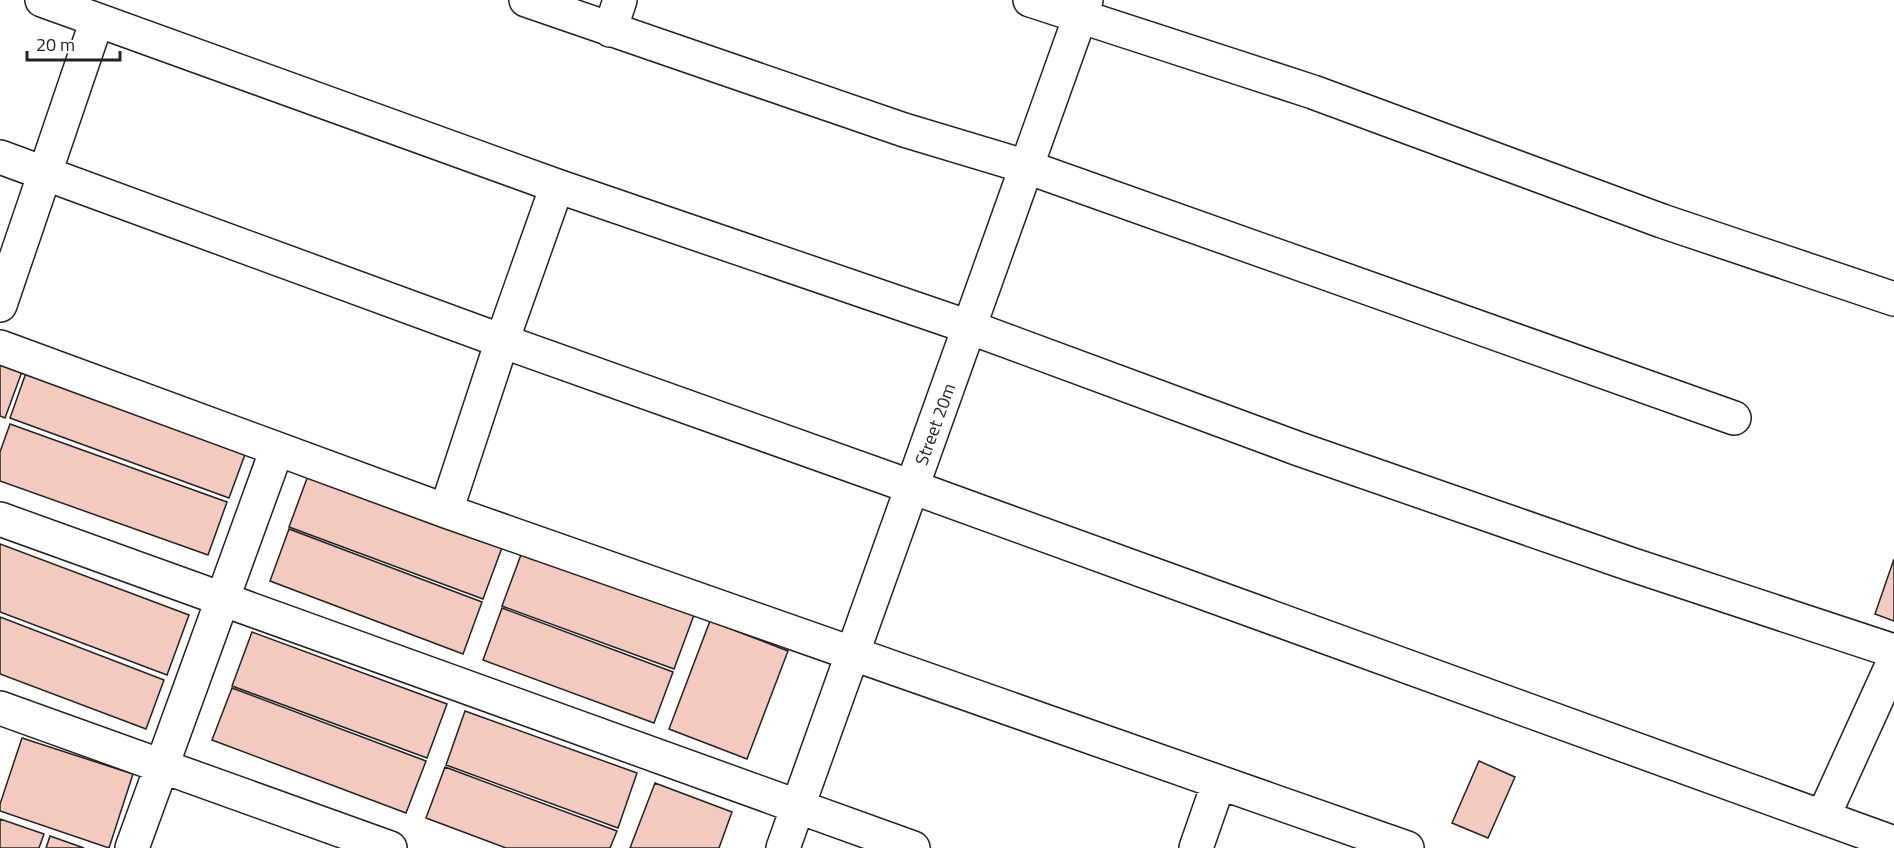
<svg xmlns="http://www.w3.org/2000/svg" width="1894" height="848" viewBox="0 0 1894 848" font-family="'Titillium Web',sans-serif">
<rect width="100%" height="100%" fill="#fff"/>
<!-- building -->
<path fill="#f3c9c0" stroke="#222" stroke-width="1.5" d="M0,361L23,369L5,418L0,416Z
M27,370L247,449L229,498L10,418Z
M10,424L227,502L208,555L0,481V452Z
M309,473L503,545L483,599L289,527Z
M289,529L482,602L463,654L270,581Z
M0,544L189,615L167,675L0,612Z
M522,552L694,615L674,669L502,606Z
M1894,559V621L1875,614Z
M502,608L673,672L654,723L483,660Z
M0,617L164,680L146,729L0,674Z
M710,621L788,651L747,759L669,729Z
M252,632L447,704L427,758L232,686Z
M232,688L426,761L406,813L212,740Z
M465,711L637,773L618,828L446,765Z
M22,738L133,774L109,848L0,811V804Z
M1479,761L1515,777L1488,838L1452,823Z
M445,767L617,831L610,848H506L426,818Z
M655,783L732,812L719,848H630Z
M0,819L44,834L39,848H0Z
M50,836L84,848H46Z"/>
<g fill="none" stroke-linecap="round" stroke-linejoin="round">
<defs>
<path id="minor" d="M42,0L557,186L969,327L1299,449L1630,564L1894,651
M526,0L904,130L1027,167L1734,418
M1030,0L1313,92L1662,221L1894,299
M610,30L620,0
M0,157L502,341L912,487L1894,843
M0,305L97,20
M0,347L446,511L1407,848
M446,511L502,341L557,186
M0,519L913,848
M0,708L390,848
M1823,817L1894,661
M132,848L277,449
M783,848L1086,0
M1196,848L1219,782"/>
</defs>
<!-- minor casing -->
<use href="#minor" stroke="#222" stroke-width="36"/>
<!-- minor -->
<use href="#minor" stroke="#fff" stroke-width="33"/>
</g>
<g text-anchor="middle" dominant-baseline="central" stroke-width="4.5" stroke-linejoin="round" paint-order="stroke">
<!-- street labels -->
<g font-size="18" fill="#222" stroke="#fff">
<text transform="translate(935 424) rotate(-70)">Street 20m</text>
</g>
</g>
<!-- scale -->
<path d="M27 51v9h93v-9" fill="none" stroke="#222222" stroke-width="3"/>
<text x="36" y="51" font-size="18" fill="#222222" stroke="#ffffff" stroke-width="4.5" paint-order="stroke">20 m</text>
</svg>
